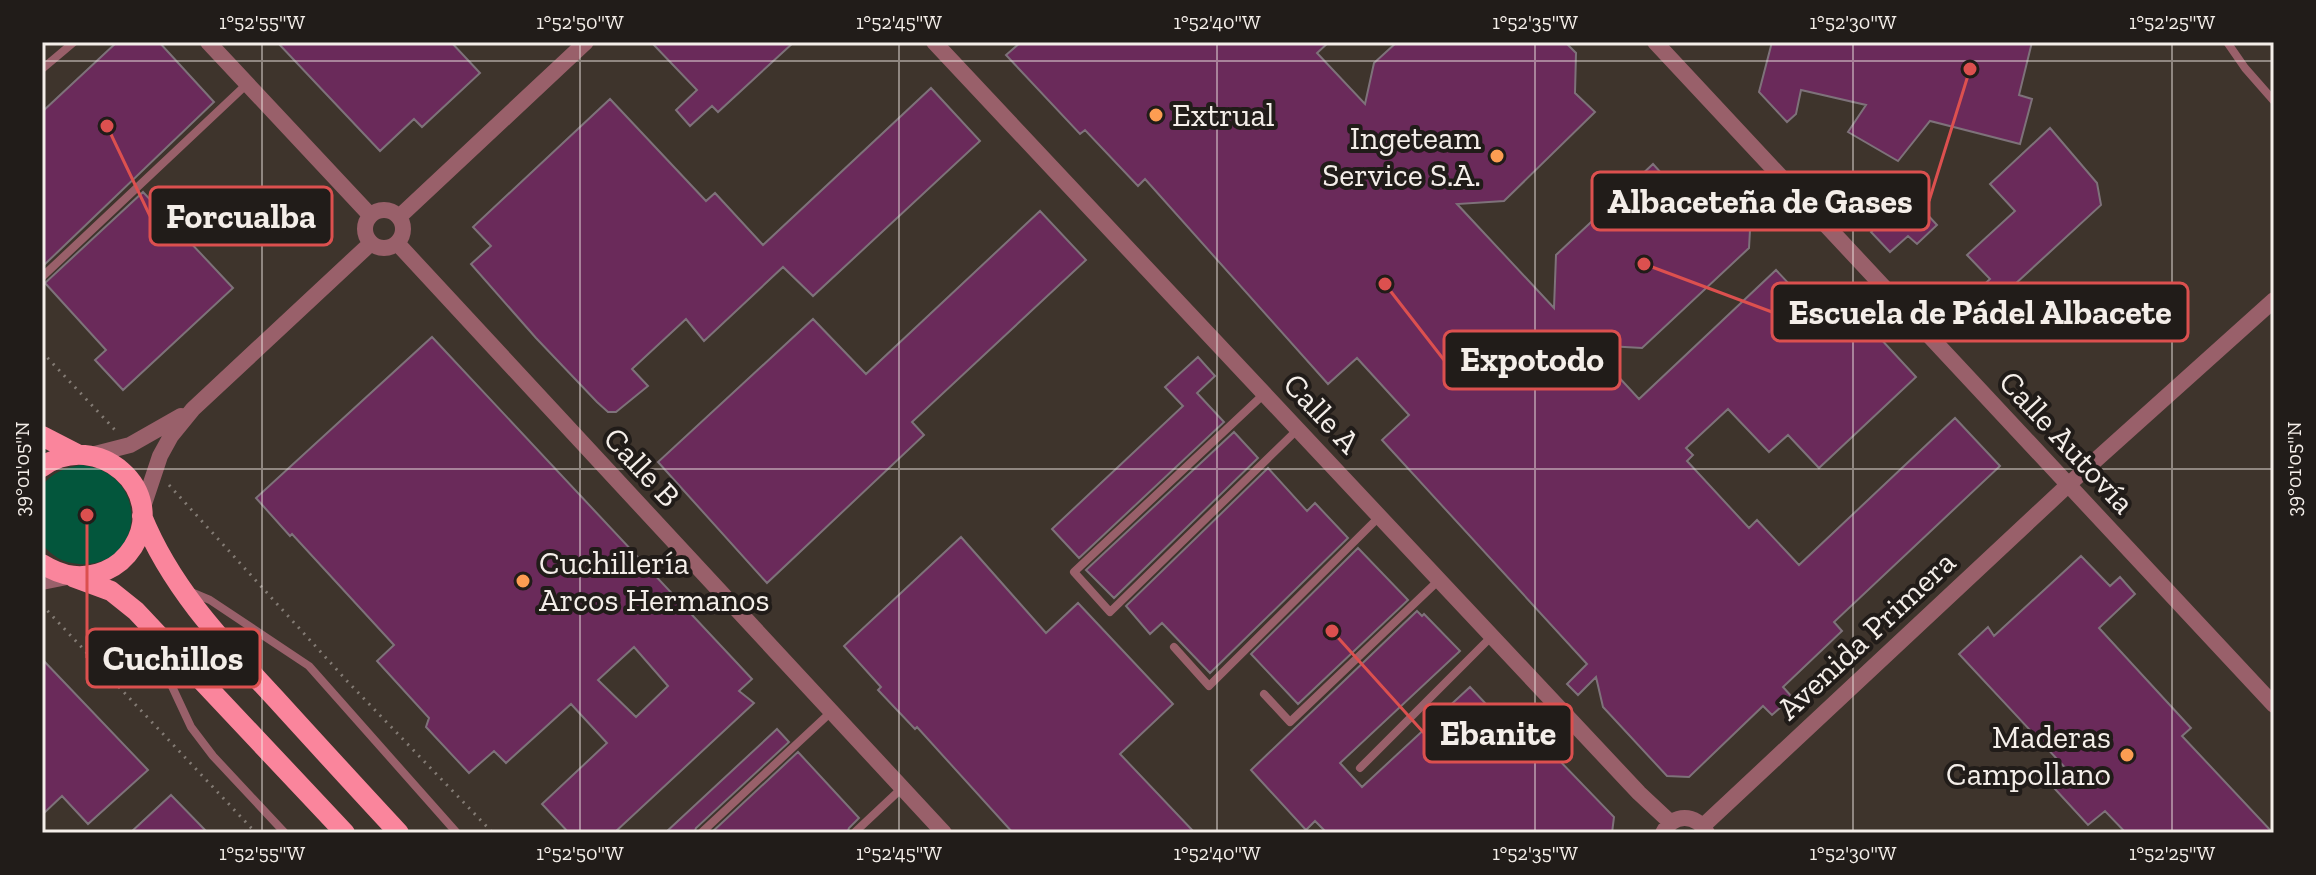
<svg xmlns="http://www.w3.org/2000/svg" width="2316" height="875" viewBox="0 0 2316 875" font-family="'Zilla Slab',serif">
<rect width="100%" height="100%" fill="#3e342c"/>
<!-- green -->
<path fill="#03563c" d="M81,465C152,472 145,569 79,564C63,563 52,556 42,544V486C52,472 65,468 81,465Z"/>
<!-- building -->
<path fill="#6a2a5a" stroke="#7e727a" stroke-width="2" fill-rule="evenodd" d="M117,42H159L214,102L42,267V112Z
M277,42H451L480,73L422,127L414,119L380,151Z
M651,42H794L718,112L712,106L690,126L676,110L697,90Z
M1021,42H1329L1317,53L1365,104L1374,63L1397,42H1565L1576,53L1575,93L1595,112L1504,201L1457,204L1554,308L1556,255L1653,164L1671,184L1705,182L1750,230L1749,248L1642,348L1589,345L1639,399L1776,270L1833,331L1854,310L1916,377L1819,468L1788,435L1769,452L1728,409L1686,448L1693,455L1687,461L1749,528L1757,520L1799,565L1955,418L2000,466L1834,622L1842,631L1783,687L1792,697L1781,707L1772,715L1763,706L1689,777L1667,776L1603,707L1596,677L1578,695L1567,684L1587,664L1382,440L1409,415L1357,358L1328,384L1145,179L1138,186L1085,130L1080,134L1006,55Z
M1772,42H2032L2019,95L2032,99L2020,144L1930,121L1898,161L1848,132L1866,105L1801,90L1796,114L1787,122L1759,92Z
M931,88L980,141L813,296L783,267L704,341L686,319L632,369L648,386L616,412H608L597,402L536,338L471,264L491,246L473,227L610,99L706,201L715,193L763,245Z
M2050,128L2097,183L2101,205L1977,319L1963,304L1990,279L1967,255L2015,211L1990,184Z
M1900,185L1937,225L1917,244L1908,236L1890,252L1871,232L1889,216L1879,205Z
M143,192L233,288L123,390L95,360L106,350L45,283Z
M1040,211L1086,260L912,422L924,435L767,583L658,462L813,319L866,374Z
M432,337L752,679L739,691L754,703L614,833H569L542,804L607,743L571,704L506,763L494,751L469,773L426,727L429,718L377,661L394,645L292,534L290,536L256,498ZM634,647L668,686L636,717L598,680Z
M1198,357L1215,376L1197,393L1224,422L1079,558L1052,529L1183,406L1165,387Z
M1234,432L1258,458L1114,598L1086,570Z
M1268,468L1307,511L1315,503L1348,538L1210,673L1162,623L1150,634L1126,606Z
M961,537L1046,633L1078,603L1173,704L1120,754L1195,833H1013L917,727L915,729L878,690L881,687L844,646Z
M1358,548L1408,600L1298,704L1251,654Z
M2081,556L2110,586L2120,577L2135,594L2099,628L2191,728L2182,736L2273,833H2126L2105,811L2088,825L2055,789L2071,774L1959,654L1988,627L1994,636Z
M1417,611L1422,616L1424,614L1460,651L1340,763L1362,787L1470,687L1516,736L1526,726L1614,817L1612,833H1327L1315,821L1306,830L1251,770Z
M42,659L148,770L88,824L62,796L42,815Z
M777,729L789,742L696,828L694,833H665Z
M798,752L859,818L849,828L847,833H711Z
M171,795L208,833H130Z"/>
<g fill="none" stroke-linecap="round" stroke-linejoin="round">
<!-- path -->
<path stroke="#837b74" stroke-width="3" stroke-dasharray="2 6" stroke-linecap="butt" d="M42,352L116,431
M169,485L348,682L493,833
M42,605L256,833"/>
<!-- service -->
<path stroke="#99606a" stroke-width="8" d="M2227,42L2245,68L2274,101
M42,69L74,42
M42,277L247,84
M1264,394L1074,572L1110,612L1297,430
M191,592L210,600L309,666L457,833
M147,633L191,727L213,756L285,833
M1174,647L1209,686L1379,517
M1264,694L1290,722L1439,580
M1360,768L1491,637
M701,833L831,712
M854,833L902,788"/>
<!-- minor -->
<path stroke="#99606a" stroke-width="16" d="M208,42L370,215
M934,42L1639,793L1670,822
M1655,42L2274,705
M365 229a19 19 0 1 1 38 0a19 19 0 1 1-38 0Z
M399,217L586,42
M397,243L944,833
M91,455L130,445L181,416
M142,510L160,456L171,436L193,409L370,244
M42,582L67,577
M1703,826L2068,485L2274,300
M1663,833C1673,813 1696,813 1707,833"/>
<!-- primary -->
<path stroke="#fa859c" stroke-width="20" d="M42,436L77,454
M42,467C97,428 169,490 133,547C126,558 117,566 105,571C82,580 63,577 42,564
M142,516C171,588 223,642 275,698C316,743 357,788 399,833
M73,577L111,591L136,611L345,833"/>
</g>
<!-- ticks -->
<path fill="none" stroke="#f4eee9" stroke-width="2" stroke-opacity="0.45" d="M262,42V833M580,42V833M899,42V833M1217,42V833M1535,42V833M1853,42V833M2172,42V833M42,61H2274M42,469H2274"/>
<!-- markers -->
<g fill="#fc9d52" stroke="#211c19" stroke-width="3">
<circle cx="1156" cy="115" r="8"/>
<circle cx="1497" cy="156" r="8"/>
<circle cx="523" cy="581" r="8"/>
<circle cx="2127" cy="755" r="8"/>
</g>
<g text-anchor="middle" dominant-baseline="central" stroke-width="8" stroke-linejoin="round" paint-order="stroke">
<!-- poi labels -->
<g font-size="32" fill="#f4eee9" stroke="#211c19" text-anchor="start">
<text x="1172" y="115">Extrual</text>
<text x="1481" y="138" text-anchor="end">Ingeteam<tspan x="1481" dy="37">Service S.A.</tspan></text>
<text x="539" y="563">Cuchillería<tspan x="539" dy="37">Arcos Hermanos</tspan></text>
<text x="2111" y="737" text-anchor="end">Maderas<tspan x="2111" dy="37">Campollano</tspan></text>
</g>
<!-- street labels -->
<g font-size="32" fill="#f4eee9" stroke="#211c19">
<text transform="translate(1322 413) rotate(47)">Calle A</text>
<text transform="translate(2067 442) rotate(47)">Calle Autovía</text>
<text transform="translate(642 467) rotate(47)">Calle B</text>
<text transform="translate(1866 635) rotate(-43)">Avenida Primera</text>
</g>
</g>
<!-- callouts -->
<path fill="none" stroke="#dc504f" stroke-width="3" d="M1970 69L1929 201M107 126L150 216M1644 264L1772 312M1385 284L1444 360M87 515L87 658M1332 631L1424 733"/>
<g fill="#dc504f" stroke="#211c19" stroke-width="3">
<circle cx="1970" cy="69" r="8"/>
<circle cx="107" cy="126" r="8"/>
<circle cx="1644" cy="264" r="8"/>
<circle cx="1385" cy="284" r="8"/>
<circle cx="87" cy="515" r="8"/>
<circle cx="1332" cy="631" r="8"/>
</g>
<g fill="#211c19" stroke="#dc504f" stroke-width="3">
<rect x="1592" y="172" width="337" height="58" rx="8"/>
<rect x="150" y="187" width="182" height="58" rx="8"/>
<rect x="1772" y="283" width="416" height="58" rx="8"/>
<rect x="1444" y="331" width="176" height="58" rx="8"/>
<rect x="87" y="629" width="173" height="58" rx="8"/>
<rect x="1424" y="704" width="148" height="58" rx="8"/>
</g>
<g font-size="34" text-anchor="middle" font-weight="bold" fill="#f4eee9">
<text x="1760" y="213">Albaceteña de Gases</text>
<text x="241" y="228">Forcualba</text>
<text x="1980" y="324">Escuela de Pádel Albacete</text>
<text x="1532" y="371">Expotodo</text>
<text x="173" y="670">Cuchillos</text>
<text x="1498" y="745">Ebanite</text>
</g>
<!-- border -->
<rect width="2316" height="875" fill="none" stroke="#211c19" stroke-width="88"/>
<rect x="44" y="44" width="2228" height="787" fill="none" stroke="#f4eee9" stroke-width="3"/>
<g font-size="20" text-anchor="middle" fill="#f4eee9">
<text x="262" y="29">1°52'55"W</text>
<text x="580" y="29">1°52'50"W</text>
<text x="899" y="29">1°52'45"W</text>
<text x="1217" y="29">1°52'40"W</text>
<text x="1535" y="29">1°52'35"W</text>
<text x="1853" y="29">1°52'30"W</text>
<text x="2172" y="29">1°52'25"W</text>
<text transform="translate(22 469) rotate(-90)" y="7">39°01'05"N</text>
<text transform="translate(2294 469) rotate(-90)" y="7">39°01'05"N</text>
<text x="262" y="860">1°52'55"W</text>
<text x="580" y="860">1°52'50"W</text>
<text x="899" y="860">1°52'45"W</text>
<text x="1217" y="860">1°52'40"W</text>
<text x="1535" y="860">1°52'35"W</text>
<text x="1853" y="860">1°52'30"W</text>
<text x="2172" y="860">1°52'25"W</text>
</g>
</svg>
